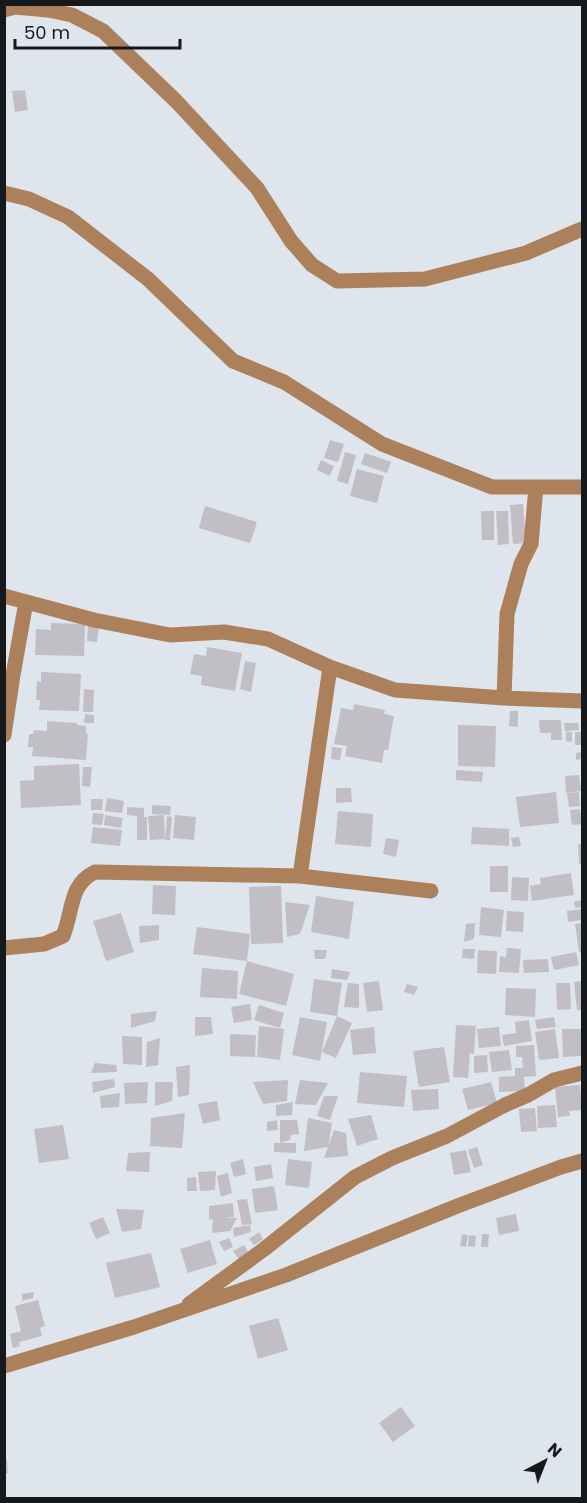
<svg xmlns="http://www.w3.org/2000/svg" width="587" height="1503" viewBox="0 0 587 1503" font-family="Poppins,sans-serif">
<rect width="100%" height="100%" fill="#dee5ec"/>
<!-- building -->
<path fill="#c1bec6" d="M25,90L28,110L15,112L12,91Z
M330,440L344,444L338,462L324,458Z
M345,452L356,455L348,484L337,481Z
M365,453L391,462L387,473L361,464Z
M321,460L334,466L330,476L317,470Z
M357,469L384,476L377,503L350,496Z
M523,504L526,543L513,544L510,505Z
M205,506L257,522L250,543L199,528Z
M481,511H494V540H482Z
M496,511H508L509,544L498,545Z
M51,623L85,624L84,656L35,655L36,629L51,630Z
M88,625L99,626L97,642L87,641Z
M207,647L242,653L235,691L201,685L202,676L190,674L194,654L206,656Z
M245,661L256,663L251,692L240,689Z
M41,672L81,674L79,711L39,710L40,700H36L37,681L41,682Z
M84,689L94,690L93,712H83Z
M354,704L385,710L384,714L394,716L388,750H384L382,763L345,756L347,746L334,744L341,708L353,710Z
M510,711H518V727L509,726Z
M85,714L94,715V723H84Z
M539,720H561L562,740H551V733H540Z
M47,721L77,723V725L86,726V734H88L86,760L32,756L33,747H28L29,734H33L34,730L47,731Z
M564,723H578L579,730L565,731Z
M458,725L496,726L495,767L458,766Z
M566,732H572V742L566,741Z
M575,732H582V745H575Z
M332,747L342,748L340,760L331,759Z
M582,752V759L576,760V753Z
M79,764L81,805L21,808L20,781L34,780V766Z
M83,767H92L90,787L82,786Z
M456,770L483,772L482,782L456,780Z
M579,775L581,791L566,793L565,776Z
M336,788H351L352,802L336,803Z
M556,792L559,823L520,827L516,797Z
M579,792L580,806L569,807L567,793Z
M107,798L124,801L122,813L105,811Z
M91,799H103L102,810H91Z
M152,805L171,806L170,815L152,814Z
M127,807L144,808V817H147V840H137V816L127,815Z
M580,809L582,824L572,825L570,810Z
M338,811L373,814L371,847L335,844Z
M93,813L104,814L102,825L92,824Z
M105,815L123,818L121,828L104,825Z
M164,815L165,839L150,840L148,816Z
M175,815L196,817L194,840L173,838Z
M167,816L172,817L170,840H165Z
M93,827L122,830L120,846L91,843Z
M472,827L509,829V846L471,844Z
M519,837L521,846L513,847L511,838Z
M386,838L399,840L396,857L383,854Z
M578,844H582V864H579Z
M490,866H508V892H490Z
M571,873L574,895L532,901L530,886L541,884L540,878Z
M512,877L529,878L528,901L511,900Z
M153,885L176,886L175,915L152,914Z
M281,886L283,943L251,944L249,887Z
M316,896L354,902L349,939L311,932Z
M582,900V907L575,908L574,902Z
M285,902L310,905L300,934L287,937Z
M481,907L504,910L501,937L479,935Z
M582,909V920L568,922L567,911Z
M507,911L524,912L523,932L506,931Z
M121,913L134,952L106,961L93,921Z
M475,923L474,939L464,942L466,924Z
M582,923V952H579L575,924Z
M159,925V940L140,943L139,926Z
M197,927L250,934L247,961L193,954Z
M507,948L521,949L519,973L499,972L500,956L506,957Z
M463,949H475L474,959L462,958Z
M314,950H327L325,959H315Z
M478,950L497,951L496,974L477,973Z
M576,952L579,965L554,970L551,957Z
M548,959L549,972L524,973L523,960Z
M247,961L294,974L286,1006L239,994Z
M202,968L238,971L237,999L200,997Z
M332,969L350,972L347,980L331,978Z
M314,979L342,983L337,1016L310,1012Z
M379,981L383,1010L367,1012L363,983Z
M582,981V1010H577L574,982Z
M348,983L359,984V1008L344,1007Z
M556,983H570L571,1009L557,1010Z
M407,984L418,987L414,995L404,992Z
M506,988L536,989L535,1017L505,1015Z
M250,1004L252,1020L234,1023L231,1007Z
M259,1005L284,1013L280,1028L254,1020Z
M157,1011L155,1021L131,1028V1014Z
M337,1016L352,1023L336,1058L322,1052Z
M195,1017H211L213,1034L195,1036Z
M300,1017L327,1022L320,1061L292,1055Z
M554,1017L556,1027L537,1029L535,1020Z
M529,1020L532,1041L504,1046L502,1035L516,1033L515,1022Z
M456,1025L476,1026L474,1054L470,1053L468,1078L453,1077Z
M259,1026L284,1029L280,1060L257,1057Z
M374,1027L376,1053L353,1055L350,1030Z
M499,1027L501,1046L479,1048L477,1029Z
M555,1029L559,1058L539,1060L535,1032Z
M562,1029H582V1056L563,1057Z
M230,1034L256,1035L255,1057L230,1056Z
M122,1036L142,1037V1065L123,1064Z
M160,1038L158,1065L146,1067L147,1042Z
M534,1045L536,1076L524,1077L525,1091L499,1092V1077L515,1076V1068H523L522,1057H516V1046Z
M444,1047L450,1082L419,1087L413,1051Z
M509,1050L512,1070L492,1072L489,1052Z
M487,1055L488,1072L474,1073V1056Z
M95,1063L116,1065L117,1072L91,1073Z
M190,1065L189,1095L178,1097L176,1067Z
M360,1072L407,1076L404,1107L357,1103Z
M114,1079L115,1087L93,1093L92,1082Z
M288,1080L287,1101L263,1104L253,1082Z
M300,1080L328,1083L316,1105L295,1104Z
M148,1082L147,1103L125,1104L124,1083Z
M155,1082H173L172,1101L155,1106Z
M491,1082L497,1103L468,1110L462,1089Z
M580,1085L582,1110L569,1111L570,1116L558,1117L555,1087Z
M438,1089L439,1109L413,1111L411,1090Z
M120,1093L119,1107L101,1108L100,1096Z
M324,1096H338L330,1120L317,1116Z
M217,1101L220,1120L203,1124L198,1104Z
M293,1102L292,1115L276,1116V1105Z
M555,1105L557,1127L538,1128L537,1106Z
M535,1108L537,1131L521,1132L519,1109Z
M185,1113L182,1148L150,1146L151,1118Z
M371,1115L378,1139L357,1146L348,1119Z
M308,1118L332,1123L328,1147L334,1130L346,1133L348,1156L324,1158L328,1147L304,1151Z
M277,1120L278,1130L267,1131V1122Z
M280,1120H297L299,1134L291,1135L290,1140L280,1143H296V1153L274,1152V1143H280Z
M63,1125L69,1159L39,1163L34,1129Z
M477,1147L483,1165L474,1168L468,1150Z
M466,1150L471,1172L454,1175L450,1153Z
M150,1152L149,1172L126,1171L128,1153Z
M243,1159L246,1174L234,1177L230,1163Z
M288,1159L312,1162L309,1188L285,1185Z
M271,1164L273,1178L256,1181L254,1167Z
M216,1171L215,1190L200,1191L198,1172Z
M228,1173L232,1193L221,1197L217,1176Z
M196,1177L197,1191H187V1178Z
M274,1186L278,1210L255,1213L252,1189Z
M247,1199L252,1224L242,1225L237,1200Z
M233,1203L234,1217L225,1218H237L230,1231L212,1233L213,1219L209,1220V1206Z
M116,1209L144,1210L141,1229L122,1232Z
M516,1214L519,1231L499,1235L496,1218Z
M103,1217L110,1233L96,1239L89,1223Z
M250,1225L251,1232L234,1237L233,1228Z
M259,1232L263,1239L254,1245L249,1239Z
M462,1234L468,1235L466,1247L460,1246Z
M482,1234H489L488,1247H481Z
M469,1235L476,1236L475,1247L468,1246Z
M229,1238L233,1247L224,1251L219,1242Z
M210,1240L217,1264L188,1273L180,1249Z
M244,1245L250,1255L240,1261L233,1251Z
M151,1253L160,1287L115,1298L106,1263Z
M34,1292L33,1298L22,1301V1294Z
M38,1300L45,1326L40,1328L42,1336L19,1342L20,1346L13,1348L10,1334L21,1331L15,1306Z
M278,1318L288,1350L258,1359L249,1326Z
M401,1407L415,1426L393,1442L379,1423Z
M7,1460L8,1473L4,1474V1461Z"/>
<g fill="none" stroke-linecap="round" stroke-linejoin="round">
<!-- minor -->
<path stroke="#ac805a" stroke-width="15" d="M4,10L15,7L48,10L72,15L103,31L176,101L257,188L291,241L312,265L337,281L425,279L526,253L582,229
M4,193L29,199L68,217L148,279L233,361L284,382L382,444L492,487H582
M4,596L94,620L170,635L224,632L268,639L330,667L395,690L504,698L582,701
M504,698L507,614L521,564L531,544L536,487
M4,735L13,675L26,602
M300,876L330,667
M4,948L44,944L63,936C73,912 69,884 95,872L300,876L431,891
M189,1304L263,1250L355,1177L392,1158L447,1136L505,1105L528,1095L554,1080L582,1073
M4,1366L134,1327L286,1275L460,1205L561,1167L582,1161"/>
</g>
<!-- border -->
<rect width="587" height="1503" fill="none" stroke="#16191b" stroke-width="12"/>
<!-- north arrow -->
<g transform="translate(545 1461) rotate(42)" stroke="#dee5ec" stroke-width="4.5" paint-order="stroke">
<path d="M0-4.5L10 22L0 15L-10 22Z" fill="#16191b"/>
<text y="-9" font-size="16" font-weight="bold" text-anchor="middle" fill="#16191b">N</text>
</g>
<!-- scale -->
<path d="M15 39v9h165v-9" fill="none" stroke="#16191b" stroke-width="3"/>
<text x="24" y="39" font-size="18" fill="#16191b" stroke="#dee5ec" stroke-width="4.5" paint-order="stroke">50 m</text>
</svg>
